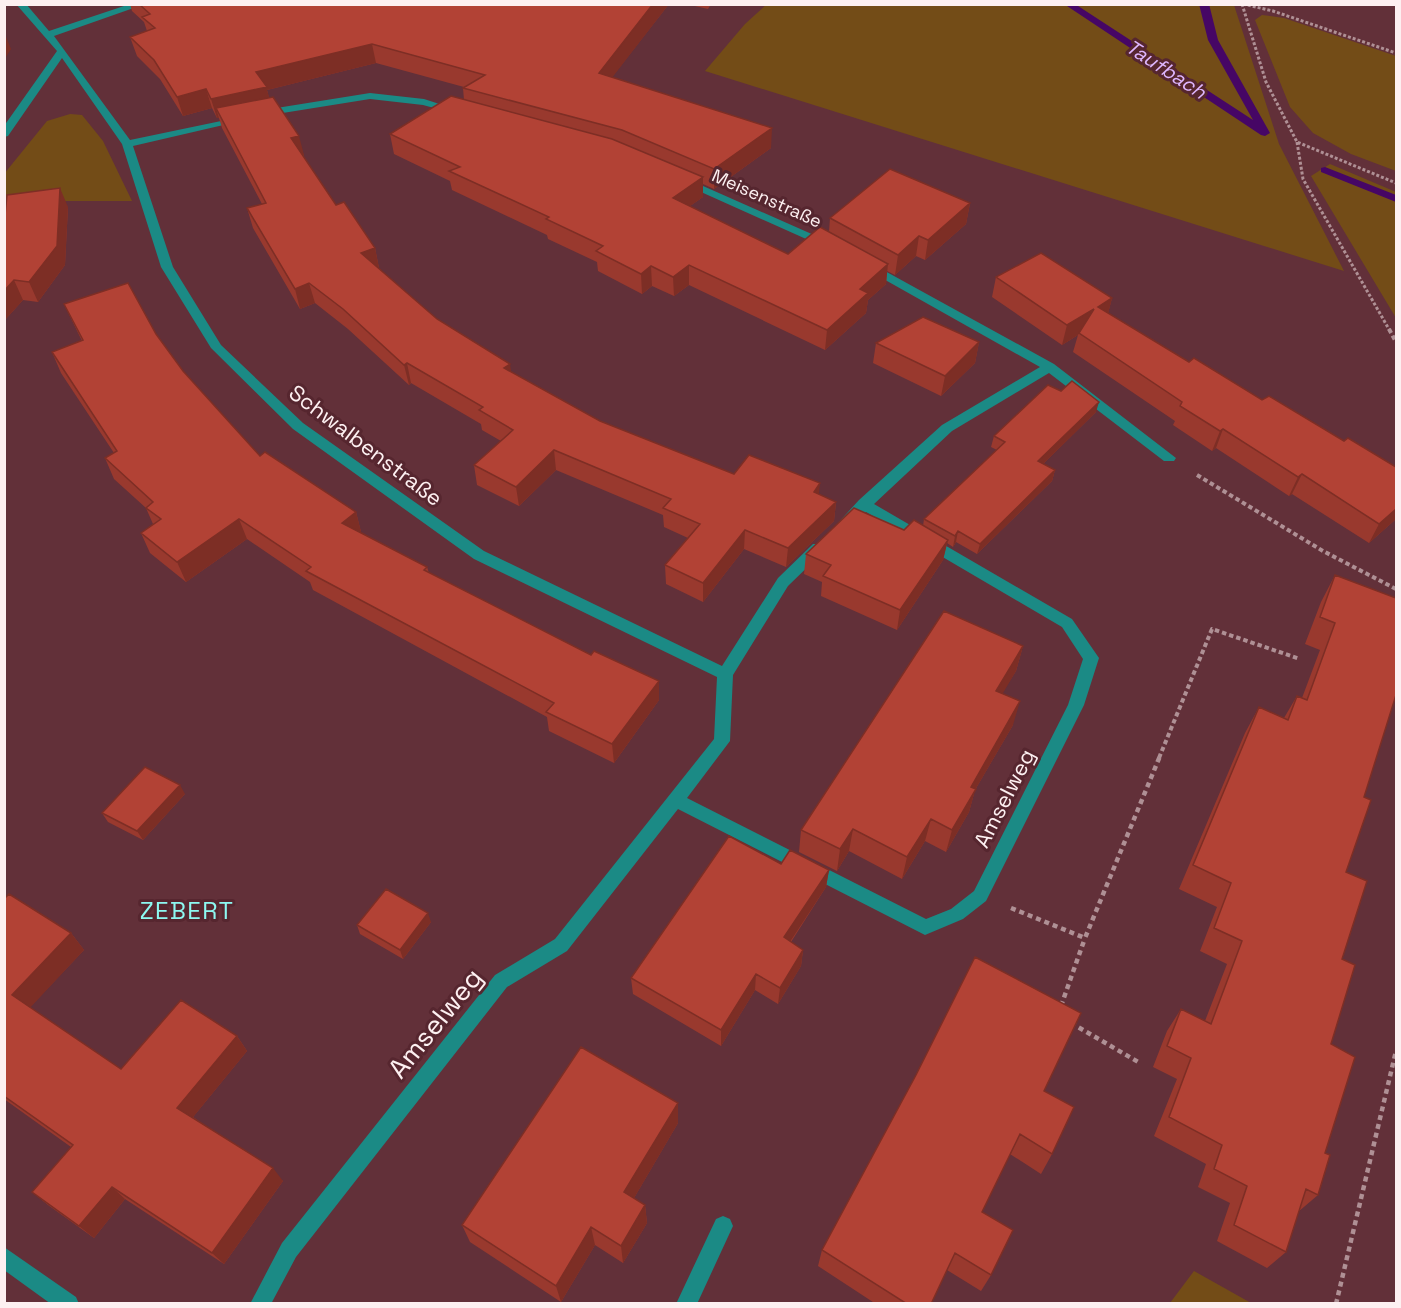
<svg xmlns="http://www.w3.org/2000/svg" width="1401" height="1308" viewBox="0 0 1401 1308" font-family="'Space Grotesk',sans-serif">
<rect width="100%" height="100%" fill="#623039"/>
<!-- green -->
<path fill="#734c17" d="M767,4L1234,5L1279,144L1344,271L705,71L745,24Z
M1262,15L1284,18L1396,56V171L1351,154L1313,133L1290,107L1255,20Z
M70,114L82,115L103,141L132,201H5L4,174L47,121Z
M1330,164L1396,192V318L1311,176Z
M1194,1271L1251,1303H1170Z"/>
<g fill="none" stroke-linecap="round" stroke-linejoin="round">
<!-- stream -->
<path fill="#460665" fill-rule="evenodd" d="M1064,4H1075L1253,120L1208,40L1199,4H1209L1218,40L1270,133L1265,136L1261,135Z
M1325,167L1396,195V202L1321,172V168Z"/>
<!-- path-far2 -->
<path stroke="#af9095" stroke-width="3" stroke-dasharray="3 2" stroke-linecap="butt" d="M1242,4L1266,82L1297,142L1396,183
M1243,4L1273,11L1396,53
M1297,142L1303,179L1390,331"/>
<!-- path-far1 -->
<path stroke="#af9095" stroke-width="4" stroke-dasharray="4.5 3" stroke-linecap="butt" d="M1389,329L1396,342
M1197,475L1323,551L1396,589
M1159,758L1212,629L1300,659"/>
<!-- path -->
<path stroke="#af9095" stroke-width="4.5" stroke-dasharray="5 4" stroke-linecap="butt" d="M1011,908L1085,938L1160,756
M1061,1006L1085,938
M1071,1023L1140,1063
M1336,1304L1396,1051"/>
<!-- minor -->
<path fill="#1b8a85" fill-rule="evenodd" d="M16,4H26L49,31L130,4H145L54,36L130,140L245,116V120L133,146L173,267L221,345L303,423L484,551L722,666L778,578L813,544H823L825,548L823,552L788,586L733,675L730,741L687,798L926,919L951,909L974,891L1068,705L1083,659L1062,627L866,512L849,528H839L837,524L859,500L942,425L1040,367L864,268L870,264L874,265L1054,364L1176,458L1174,461H1164L1049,373L952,431L874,504L1072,619L1099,658L1084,705L986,901L963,919L925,935L678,809L567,951L507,987L296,1257L271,1304H250L282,1243L495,975L555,939L714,739L717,677L474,559L293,429L211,348L161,267L122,144L62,58L8,136L4,137V126L57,51Z
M370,93L424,99L461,111L456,114L423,105L370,99L264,116L259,113L264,110Z
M685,178L832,243L834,245L832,247H824L681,183L679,181Z
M723,1216L730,1219L733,1226L697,1304H676L716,1219Z
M4,1247L76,1297L79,1304H51L4,1270Z"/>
</g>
<!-- wall -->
<path fill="#99392e" d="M130,4H669L612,77L771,148L714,189L703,184V197L690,206L788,254L829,232L830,218L970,203L966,224L925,260L916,256L895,275L887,271L886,284L868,300L866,313L825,350L689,285L674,296L652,286L642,294L598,271L597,262L548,239L547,235L452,190L450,181L394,154L390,134L464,100L463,88L464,87L376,63L267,90L269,98L304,155L303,156L336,205L375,248L379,268H378L437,319L511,372L600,421L734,474L819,494L836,502L834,521L786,567L744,549L703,602L666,584L665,565L688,538L664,527L663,515L556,470L519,506L477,485L474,465L501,441L482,430L481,424L411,383L409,385L348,329L315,303L300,309L253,228L247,208L262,204L222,128L219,118H217L212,108L183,116L160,79L137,56L130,37L147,31L144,22L132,11Z
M686,4H711L708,9Z
M68,207L65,265L38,302L23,300L4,321V225Z
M996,277L1112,298L1108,313L1189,362L1262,400L1396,467V519L1369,543L1292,494L1289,496L1216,448L1212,451L1173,425L1175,421L1073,352L1078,335L1062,345L992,297Z
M64,304L156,334L183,371L260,456L356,512L361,532L360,533L427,567L429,573L659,700L614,763L549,731L547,717L313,590L310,582L247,539L186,582L150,553L141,533L153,524L146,508L114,479L105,458L114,453L61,373L52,352L82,341Z
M979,342L975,363L941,396L873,363L876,343Z
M1096,412L1043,464L1055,470L1052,481L977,554L956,542L953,547L947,543L943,560L897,630L821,596L822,582L804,574L806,554L923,526L924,519L997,450L991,447L994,436Z
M1335,575L1364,797L1346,872L1342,959L1331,1044L1325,1153L1318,1195L1298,1212L1286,1252L1267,1268L1217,1241L1230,1203L1198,1187L1206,1164L1154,1136L1177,1079L1153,1067L1167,1031L1181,1009L1205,1021L1227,964L1200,951L1217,907L1179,889L1245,733L1259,707L1284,718L1297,696L1302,698L1320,650L1305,644L1321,602Z
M1023,646L1016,671L1002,693L1013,725L975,790L969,812L946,852L925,841L902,879L849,851L837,871L799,852L801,830Z
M185,794L143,840L108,822L102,813Z
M781,864L829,870L826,887L791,942L803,950L801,966L778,1004L755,990L721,1046L633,994L631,978Z
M4,899L71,933L84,950L30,1007L121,1069L237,1036L247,1051L193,1117L283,1181L224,1264L125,1199L94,1238L48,1205L32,1192L71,1147L4,1099Z
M431,922L403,959L360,934L357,925Z
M1044,1091L1052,1154L1041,1174L1010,1154L982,1212L991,1275L981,1291L947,1270L931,1304H876L818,1266L822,1250Z
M678,1103V1123L634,1198L645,1205L647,1223L623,1263L595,1245L561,1302L470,1242L462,1225Z"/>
<!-- shaded-wall -->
<path fill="#7d2e25" d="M653,4H669L601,92L599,73Z
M4,32L11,49L4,60Z
M372,44L376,63L267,90L272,107L216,108L219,118H217L211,99L256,72Z
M206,89L212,108L183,116L177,97Z
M772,128L771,148L714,189V169Z
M299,136L304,155L296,157L291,138Z
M703,177V197L673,218V198Z
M60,188L68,207L65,265L38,302L29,282Z
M970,203L966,224L925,260L928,240Z
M919,236L916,256L895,275L898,255Z
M375,248L379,268L365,273L361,253Z
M888,264L886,284L868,300L866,313L825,350L827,330L860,289Z
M689,265V285L674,296L673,277Z
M651,266L652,286L642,294L641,274Z
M14,280L23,300L4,321V291Z
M309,283L315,303L300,309L295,289Z
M1112,298L1107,318L1098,307Z
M1094,309L1078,335L1062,345L1067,325Z
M979,342L975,363L941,396L945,376Z
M407,363L411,383L409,385L404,365Z
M510,364L513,384L504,368Z
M1099,402L1096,412L1036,471L1038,461Z
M1223,429L1216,448L1212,451L1220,431Z
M554,450L556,470L519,506L516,487Z
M1055,470L1052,481L977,554L980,544Z
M1302,474L1292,494L1289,496L1298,477Z
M820,483L818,502L814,492Z
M836,502L834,521L786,567L788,548Z
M1396,509V519L1369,543L1379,524Z
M356,512L361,532L348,543L342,523Z
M239,519L247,539L186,582L177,562Z
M745,530L744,549L703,602V583Z
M958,531L956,542L953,547L955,536Z
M948,540L943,560L897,630L900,610Z
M1023,646L1016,671L990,715L996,691Z
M659,681V700L614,763L612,744Z
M1020,701L1013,725L975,790L969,812L946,852L952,830L971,787Z
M180,785L185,794L143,840L137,831Z
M931,819L925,841L902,879L907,857Z
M853,829L849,851L837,871L840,849Z
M829,870L826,887L782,954L784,937Z
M428,913L431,922L403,959L400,950Z
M71,933L84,950L27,1011L12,995Z
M803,950L801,966L778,1004L780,988Z
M756,974L755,990L721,1046V1030Z
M237,1036L247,1051L189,1122L177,1108Z
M678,1103V1123L627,1210L624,1192Z
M273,1168L283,1181L224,1264L212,1253Z
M112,1187L125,1199L94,1238L79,1226Z
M645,1205L647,1223L623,1263L621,1246Z
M591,1227L595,1245L561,1302L556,1286Z"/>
<!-- building -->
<path fill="#b24235" stroke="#7d2e25" stroke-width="1.5" d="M139,4H653L599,73L772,128L714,169L622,130L463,88L485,75L372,44L256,72L267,87L211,99L206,89L177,97L154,60L130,37L155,28L142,17L150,14Z
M451,96L612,139L703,177L673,198L788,254L820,227L888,264L860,289L868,293L827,330L689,265L673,277L651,266L641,274L596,251L603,246L546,219L549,217L449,171L460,167L390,134Z
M273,97L299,136L291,138L336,205L344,202L375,248L361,253L437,319L510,364L504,368L600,421L734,474L749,455L820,483L814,492L836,502L788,548L745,530L703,583L665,565L700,524L663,508L671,499L554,450L516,487L474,465L513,430L479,410L483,407L407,363L404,365L343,309L309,283L295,289L247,208L266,203L216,108Z
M890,169L970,203L928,240L919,236L898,255L830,218Z
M60,188L57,246L29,282L14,280L4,291V225L7,195Z
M1041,253L1112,298L1098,307L1189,362L1194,358L1262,400L1269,396L1344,441L1348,438L1396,467V509L1379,524L1302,474L1298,477L1223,429L1220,431L1180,406L1182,402L1079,333L1094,309L1067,325L996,277Z
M128,283L156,334L183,371L260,456L265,452L356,512L342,523L427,567L424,570L591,655L594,651L659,681L612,744L546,712L554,703L306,571L311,567L239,519L177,562L141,533L161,519L146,508L153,502L105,458L117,451L52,352L83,340L64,304Z
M923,317L979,342L945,376L876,343Z
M1072,381L1099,402L1038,461L1055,470L980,544L958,531L955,536L924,519L1005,442L994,436L1048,385L1061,391Z
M854,508L904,530L914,520L948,540L900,610L823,576L831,565L806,554Z
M1335,575L1396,598V695L1364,797L1371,800L1346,872L1367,881L1342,959L1355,965L1331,1044L1355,1057L1325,1153L1330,1155L1318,1195L1306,1189L1286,1252L1234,1225L1247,1186L1214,1169L1222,1145L1169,1117L1191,1058L1167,1046L1181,1009L1211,1024L1242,941L1214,928L1231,883L1193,865L1259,707L1288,720L1297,696L1307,700L1335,623L1320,617Z
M944,611L1023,646L996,691L1020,701L971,787L976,789L952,830L931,819L907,857L853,829L840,849L801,830Z
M145,767L180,785L137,831L102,813Z
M729,836L781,864L790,850L829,870L784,937L803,950L780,988L756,974L721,1030L631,978Z
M386,889L428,913L400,950L357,925Z
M9,894L71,933L12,995L121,1069L181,1000L237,1036L177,1108L273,1168L212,1253L112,1187L79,1226L32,1192L73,1145L4,1096V899Z
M975,957L1081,1013L1044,1091L1074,1107L1052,1154L1020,1134L982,1212L1013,1230L991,1275L955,1253L931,1304H907L822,1250L916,1075Z
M581,1047L678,1103L624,1192L645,1205L621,1246L591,1227L556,1286L462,1225Z"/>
<g text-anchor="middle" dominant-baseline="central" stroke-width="6" stroke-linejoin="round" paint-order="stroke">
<!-- far-street labels -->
<g font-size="18" fill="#fdf0f1" stroke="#56262f">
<text transform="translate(767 198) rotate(24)">Meisenstraße</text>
</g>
<!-- far-water labels -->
<g font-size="20" font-style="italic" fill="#deb6fe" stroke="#56262f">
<text transform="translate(1166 69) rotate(33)">Taufbach</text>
</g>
<!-- street labels -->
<g font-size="22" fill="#fdf0f1" stroke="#56262f">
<text transform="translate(366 445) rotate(37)">Schwalbenstraße</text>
<text transform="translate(1004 798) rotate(-63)">Amselweg</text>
</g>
<!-- neighbourhood labels -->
<g font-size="24" letter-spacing="1.5" fill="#8df8f1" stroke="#56262f">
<text x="187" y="910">ZEBERT</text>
</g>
<!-- near-street labels -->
<g font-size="27" fill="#fdf0f1" stroke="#56262f">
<text transform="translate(435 1023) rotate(-51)">Amselweg</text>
</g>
</g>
<!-- border -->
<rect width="1401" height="1308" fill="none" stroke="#fdf0f1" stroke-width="12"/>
</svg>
